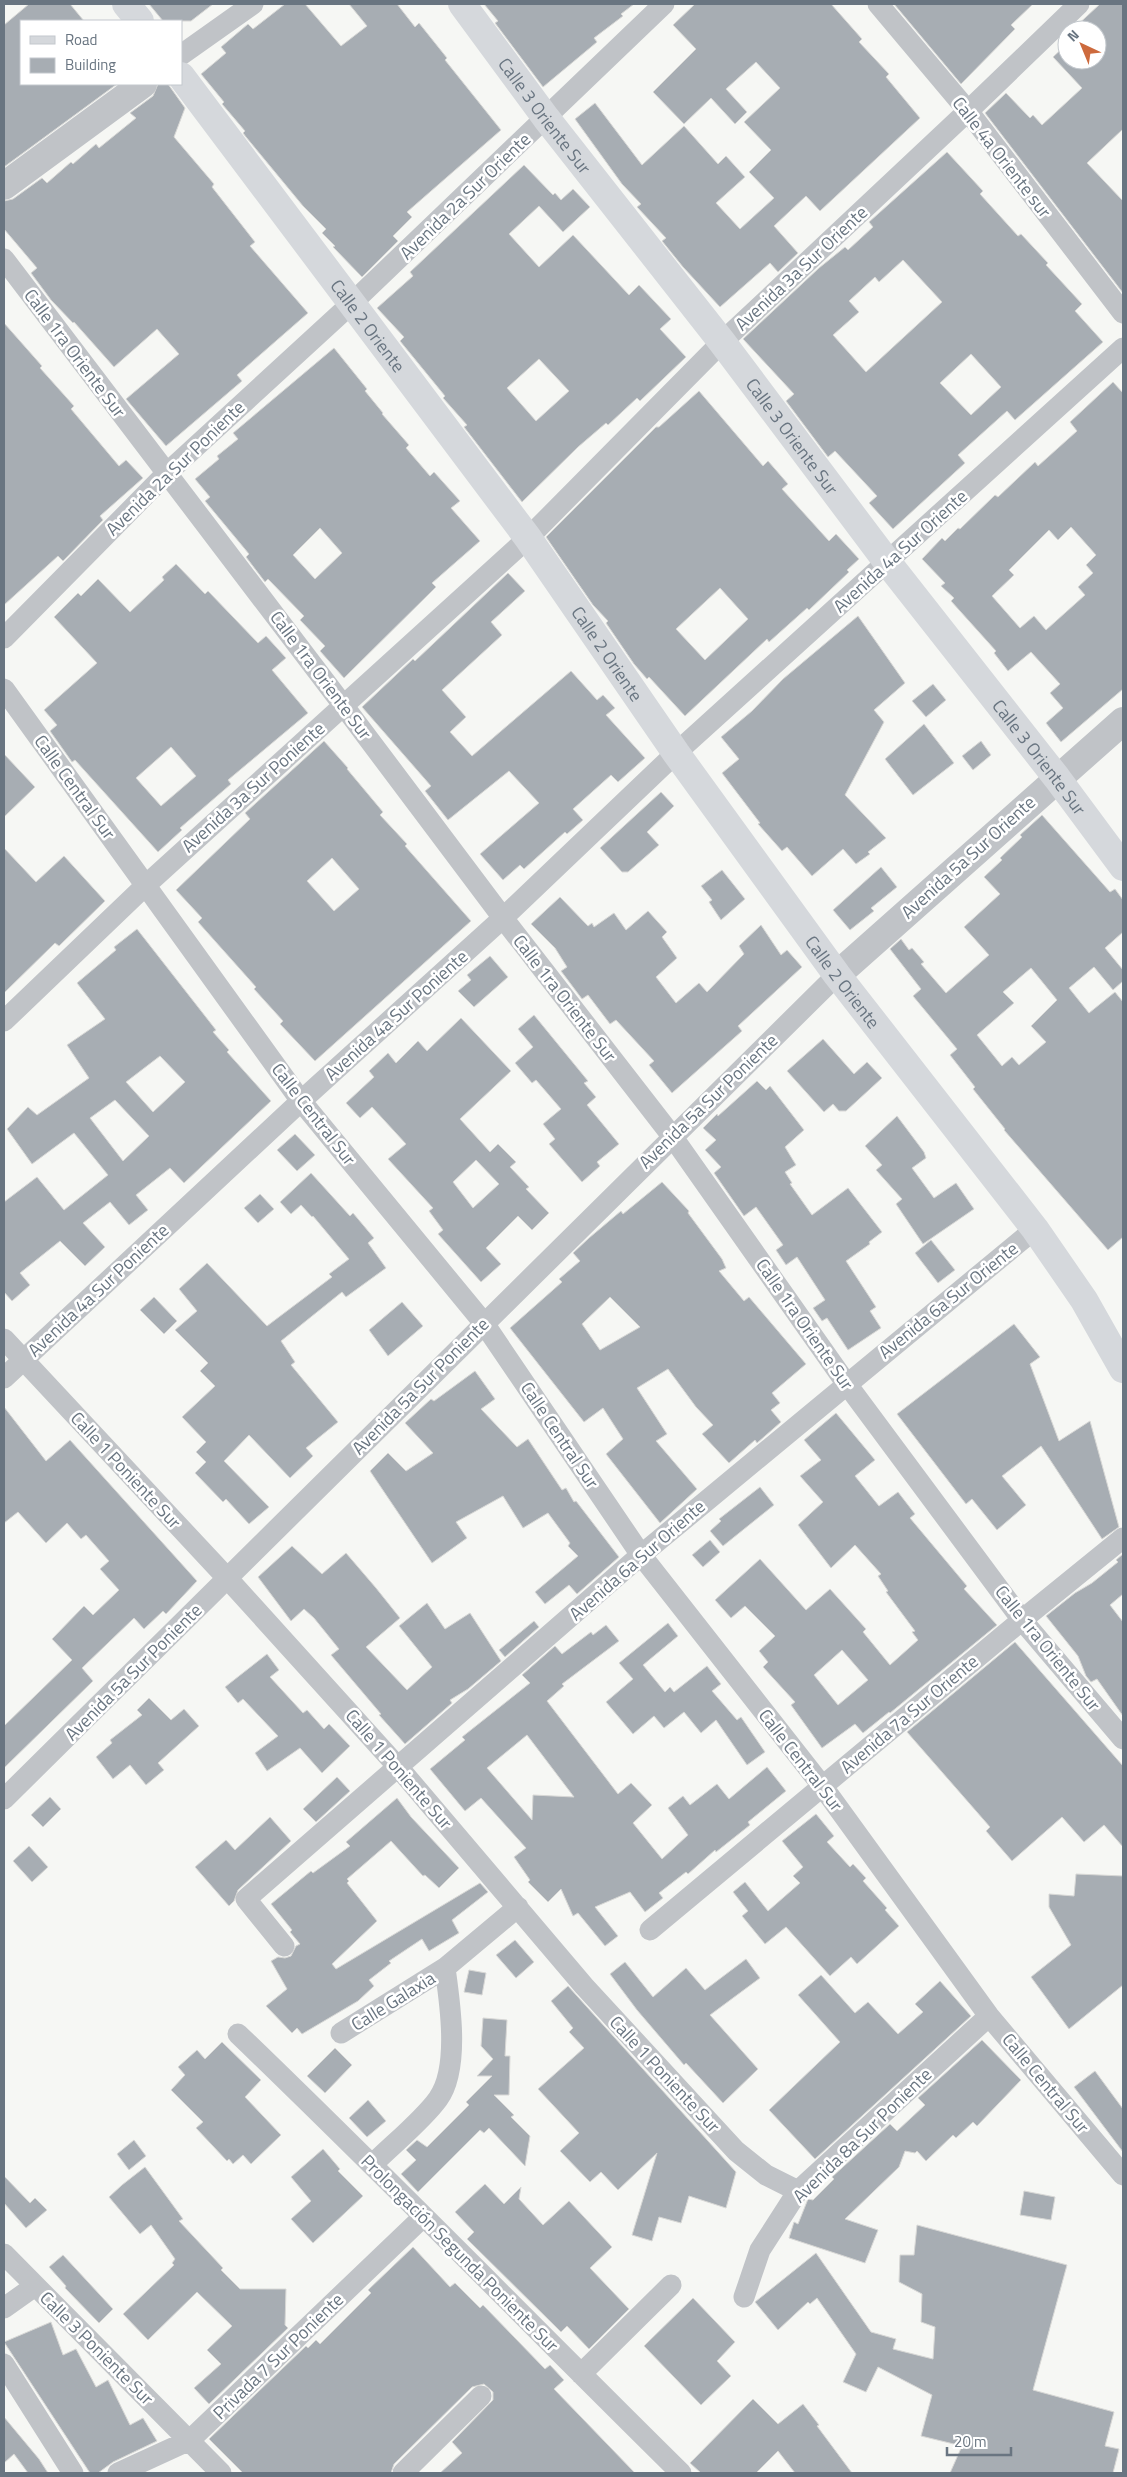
<svg xmlns="http://www.w3.org/2000/svg" width="1127" height="2477" viewBox="0 0 1127 2477" font-family="'Titillium Web',sans-serif">
<rect width="100%" height="100%" fill="#f6f7f4"/>
<!-- building -->
<path fill="#a7adb3" stroke="#d8d8d6" fill-rule="evenodd" d="M29,4H70L84,21H21V84H117L4,167V25Z
M149,4H213L191,21H163Z
M285,4H305L341,46L367,26L349,4H397L415,27L419,23L447,58L445,60L501,130L407,212L412,217L393,236L398,241L362,277L333,247L335,246L322,233L326,229L303,206L246,137L243,133L245,131L222,104L224,102L201,74L226,53L221,47L248,24L253,29Z
M484,4H634L621,14L623,16L594,38L597,42L543,87L495,23L498,21Z
M695,4H831L862,39L859,42L889,74L886,77L920,118L820,211L806,196L774,226L798,253L778,272L770,263L720,307L683,267L662,241L666,238L637,207L641,204L622,184L575,119L595,103L642,165L684,126L718,164L726,156L745,177L716,203L740,229L774,198L749,172L771,150L744,122L780,88L756,62L726,89L747,112L735,124L711,98L684,124L653,92L696,49L673,25Z
M894,4H1033L1011,25L1015,29L961,84Z
M1100,4H1123V129L1087,163L1123,201V293L985,113L1006,93L1030,118L1033,115L1042,125L1082,88L1053,57L1067,44V60H1097V30H1072Z
M158,84H168L185,108L174,137L214,184L212,187L255,242L250,246L308,313L237,375L242,381L166,446L126,399L179,354L157,329L114,367L74,322L73,323L51,300L31,273L37,268L4,229V201L13,199L42,178L47,183L71,162L73,164L96,144L99,148L136,118L130,113L153,96Z
M947,152L983,191L980,194L1018,236L1021,234L1048,263L1046,265L1082,304L1075,311L1103,342L1015,420L1007,411L958,455L965,463L893,529L869,503L877,496L835,451L828,457L786,401L794,394L743,339L819,268L845,247L848,250L873,227L869,222ZM903,260L942,302L866,372L833,335L859,312L849,301L875,277L879,282ZM971,354L1001,387L971,415L940,383Z
M524,165L553,195L555,193L561,200L573,189L590,207L563,232L539,206L509,234L539,267L573,235L629,295L639,285L671,319L660,329L686,357L640,401L637,398L608,425L606,423L578,447L522,502L464,427L467,425L443,398L445,396L400,341L404,337L377,308L413,276L410,272ZM539,359L569,391L536,421L507,388Z
M4,323L42,366L40,368L74,406L71,409L119,466L126,460L143,478L100,516L103,520L63,561L58,556L4,605Z
M334,348L367,389L365,391L383,413L382,414L409,445L406,448L430,476L434,472L460,501L451,508L480,541L432,583L436,587L344,678L320,651L325,646L300,620L304,616L268,579L265,582L246,557L249,554L205,501L210,497L195,479L219,459L217,456L238,439L233,433ZM320,528L342,553L315,579L293,555Z
M1113,382L1123,393V689L1061,742L1046,723L1063,708L1050,693L1060,684L1031,652L1008,671L994,653L996,651L951,601L954,598L941,586L945,583L922,559L942,538L945,541L958,528L960,529L995,495L998,497L1035,462L1038,466L1077,431L1070,422ZM1071,527L1096,555L1086,565L1093,573L1078,587L1085,595L1046,630L1034,616L1020,628L992,596L1014,575L1009,570L1049,530L1058,540Z
M699,391L763,466L768,461L788,484L782,489L829,541L836,534L859,559L847,570L849,572L809,610L807,608L769,642L767,639L685,716L649,677L647,679L634,664L606,623L608,621L593,605L546,537L656,427H659ZM720,588L748,619L705,660L676,629Z
M176,564L205,594L208,591L258,643L266,636L286,658L272,670L308,713L228,780L231,784L180,828L182,830L158,852L75,760L72,762L50,731L57,725L44,710L97,663L54,617L78,593L81,596L98,579L130,612L164,580L162,577ZM171,747L196,776L161,806L136,778Z
M508,573L525,591L491,622L502,635L442,690L466,717L450,732L472,756L571,671L597,700L603,695L615,708L606,715L645,758L618,782L611,775L573,809L583,820L567,834L565,832L524,869L520,865L503,880L480,854L539,803L509,771L448,820L425,791L431,786L362,707L413,659L415,661Z
M858,616L905,683L874,710L884,722L845,795L886,838L868,852L870,854L856,864L843,849L812,876L787,847L782,851L758,824L760,823L722,773L739,759L721,737L752,711L783,679Z
M933,684L946,700L926,717L912,701Z
M924,724L954,763L913,795L885,759Z
M324,741L348,768L347,769L383,812L380,815L407,844L405,846L471,921L315,1061L280,1024L283,1021L254,989L256,987L198,922L202,918L176,890L250,819L245,813ZM332,858L359,889L334,911L307,881Z
M981,741L991,755L973,770L962,756Z
M4,754L35,787L4,817Z
M661,792L674,806L647,832L659,845L628,872H622L600,848Z
M1042,815L1110,892L1115,889L1123,900V932L1105,948L1123,970V981L1113,990L1094,967L1069,988L1089,1013L1115,992L1123,1002V1237L1108,1250L1004,1130L1005,1129L973,1089L975,1087L950,1055L957,1049L913,996L921,989L890,949L901,939L909,950L912,948L924,962L921,964L946,993L989,955L964,927L1000,894L984,877L1002,860L1000,858L1022,837L1020,835ZM1031,968L1057,1000L1031,1026L1046,1042L1019,1065L1012,1057L1002,1066L977,1035L1014,1003L1003,992Z
M4,848L36,882L64,856L105,901L59,946L55,943L4,993Z
M881,867L897,887L871,908L874,911L850,930L833,910Z
M722,870L745,899L721,920L709,902L712,900L701,886Z
M560,897L588,926L592,923L594,927L614,913L626,930L648,911L667,932L662,937L677,958L656,977L676,1003L699,983L707,992L744,954L739,946L761,925L781,955L787,950L802,967L738,1026L742,1031L672,1093L649,1065L654,1061L616,1020L610,1024L588,995L582,999L561,971L567,967L555,948L531,924Z
M137,929L216,1030L213,1032L229,1050L227,1052L271,1101L184,1183L170,1168L136,1195L148,1210L129,1225L110,1202L83,1223L105,1247L85,1266L60,1241L20,1273L30,1285L12,1301L4,1292V1202L37,1177L64,1210L108,1175L74,1133L32,1164L7,1129L28,1107L37,1115L89,1078L67,1045L105,1019L77,983L116,950L114,947ZM160,1056L185,1082L153,1112L126,1082ZM115,1100L149,1136L123,1161L90,1118Z
M490,956L508,977L474,1007L458,991L471,980L467,975Z
M534,1015L588,1081L584,1083L596,1097L587,1105L619,1144L597,1162L600,1166L582,1182L549,1144L555,1139L543,1124L561,1109L536,1080L532,1083L515,1063L533,1047L518,1029Z
M461,1018L511,1071L460,1119L490,1152L498,1144L516,1162L510,1167L529,1187L526,1189L549,1213L532,1230L518,1216L486,1248L501,1264L481,1282L438,1234L443,1230L429,1211L433,1208L388,1159L406,1144L372,1107L360,1118L346,1103L374,1077L369,1071L388,1053L396,1063L418,1041L427,1051ZM476,1160L499,1184L473,1208L453,1182Z
M823,1039L854,1074L867,1062L882,1078L846,1111H839L833,1104L824,1112L787,1071Z
M757,1081L766,1090L770,1086L804,1130L785,1147L796,1165L785,1172L792,1183L790,1184L812,1215L848,1188L882,1232L869,1242L870,1244L846,1261L876,1307L870,1311L881,1328L848,1350L827,1318L822,1321L813,1308L825,1300L797,1257L786,1265L776,1250L783,1245L756,1207L744,1216L714,1173L721,1167L705,1150L716,1140L703,1128L717,1114L718,1116Z
M897,1116L924,1152L926,1158L912,1168L934,1198L956,1183L974,1209L923,1244L896,1204L902,1199L876,1170L882,1165L865,1146Z
M295,1134L315,1155L297,1171L277,1150Z
M311,1173L350,1216L353,1213L374,1238L368,1243L386,1268L346,1297L342,1292L281,1341L295,1362L291,1365L338,1422L306,1448L313,1456L290,1478L249,1435L224,1461L269,1507L249,1524L226,1499L223,1502L195,1473L206,1462L196,1452L206,1442L182,1417L215,1386L200,1371L208,1363L175,1330L197,1311L179,1289L207,1263L267,1326L332,1277L329,1274L349,1259L313,1216L312,1217L301,1205L291,1214L280,1202Z
M662,1182L689,1211L688,1213L722,1259L726,1268L719,1271L744,1301L749,1297L806,1364L772,1393L780,1403L771,1410L781,1422L757,1443L755,1440L729,1463L702,1434L713,1425L696,1407L668,1369L637,1388L667,1434L656,1441L697,1489L660,1523L606,1454L623,1439L603,1408L584,1422L510,1328L562,1282L559,1279L580,1261L573,1253L589,1238L621,1211L623,1214ZM610,1297L640,1327L600,1350L582,1324Z
M260,1194L274,1209L258,1223L244,1208Z
M931,1240L955,1270L938,1283L915,1253Z
M154,1297L177,1321L164,1334L140,1310Z
M402,1302L423,1326L388,1356L369,1330Z
M1014,1324L1040,1357L1030,1364L1059,1441L1090,1421L1119,1527L1102,1539L1041,1446L1002,1476L1026,1505L997,1530L972,1499L966,1504L897,1414Z
M475,1371L495,1399L481,1409L517,1447L528,1439L562,1490L566,1488L574,1502L576,1501L619,1557L577,1594L569,1585L545,1604L535,1592L578,1556L568,1546L570,1543L548,1513L523,1528L503,1496L456,1522L467,1538L432,1563L370,1471L388,1453L406,1471L433,1453L405,1423L431,1399L434,1401Z
M4,1407L46,1461L70,1440L197,1581L166,1614L163,1611L144,1629L134,1618L82,1668L93,1681L4,1768V1726L72,1660L52,1639L84,1606L93,1615L119,1590L100,1569L109,1561L86,1535L81,1539L67,1523L46,1543L18,1512L4,1523Z
M836,1413L875,1460L855,1476L879,1506L898,1492L915,1514L910,1518L967,1586L964,1589L997,1625L890,1713L889,1712L863,1733L855,1724L822,1748L791,1705L795,1702L763,1667L768,1662L759,1651L775,1636L745,1606L731,1618L715,1600L760,1559L806,1610L830,1589L866,1629L863,1632L890,1665L918,1640L912,1632L915,1631L886,1592L888,1591L878,1576L881,1574L855,1545L831,1568L798,1525L823,1502L800,1476L821,1460L804,1440ZM842,1650L868,1680L838,1705L814,1675Z
M760,1487L774,1505L723,1546L710,1531L721,1521L719,1519Z
M710,1540L720,1552L703,1567L692,1555Z
M292,1546L322,1574L346,1553L376,1588L400,1618L366,1647L407,1690L432,1667L399,1626L427,1603L445,1629L470,1613L501,1661L468,1689L450,1700L452,1703L405,1744L379,1715L381,1714L331,1655L339,1649L314,1618L304,1609L291,1621L258,1577Z
M1123,1554V1594L1110,1605L1123,1622V1716L1097,1679L1091,1682L1086,1676L1078,1656L1046,1616L1075,1593L1092,1583L1118,1562L1116,1560Z
M534,1621L539,1627L505,1657L499,1650Z
M668,1623L678,1636L643,1665L665,1692L670,1687L674,1692L707,1666L721,1684L712,1691L737,1720L741,1717L765,1752L747,1765L716,1720L701,1733L684,1712L664,1728L654,1716L633,1734L606,1702L633,1679L619,1663Z
M606,1625L619,1641L562,1684L564,1686L547,1701L618,1794L631,1783L652,1805L633,1823L662,1859L688,1835L668,1808L683,1796L690,1805L717,1784L729,1799L767,1767L786,1791L748,1822L750,1825L716,1852L715,1850L688,1874L686,1872L659,1893L663,1898L645,1912L630,1892L595,1907L618,1936L605,1946L578,1913L573,1916L561,1889L548,1902L528,1882L530,1880L514,1857L526,1848L481,1798L465,1811L430,1769L465,1740L462,1737L530,1683L522,1675L555,1646L562,1654L591,1632L593,1635ZM527,1735L574,1797L533,1795L532,1820L487,1768Z
M1015,1642L1123,1766V1847L1104,1825L1084,1842L1062,1817L1012,1861L986,1831L990,1827L907,1732Z
M267,1654L279,1670L270,1677L303,1713L307,1710L324,1729L329,1724L350,1746L322,1773L300,1748L267,1771L255,1753L278,1736L243,1699L238,1703L225,1687Z
M149,1698L171,1720L184,1709L199,1726L158,1763L164,1770L146,1785L130,1765L113,1779L96,1757L112,1743L110,1740L142,1715L137,1710Z
M337,1777L350,1791L316,1822L303,1809Z
M50,1797L61,1809L43,1827L31,1815Z
M397,1798L411,1817L459,1868L439,1888L425,1875L423,1876L391,1841L347,1879L349,1881L347,1883L377,1921L332,1964L336,1969L480,1883L488,1892L452,1920L459,1933L429,1951L422,1939L389,1961L391,1963L369,1980L374,1986L358,2001L302,2034L297,2028L292,2033L266,2006L287,1989L271,1961L278,1957L285,1958L291,1956L296,1946L300,1944L290,1932L292,1930L271,1904L311,1871L313,1873L350,1846L346,1842Z
M816,1814L834,1836L827,1842L850,1867L853,1864L866,1878L863,1881L887,1908L885,1910L899,1926L857,1964L851,1957L830,1976L786,1927L765,1944L742,1916L748,1911L733,1892L745,1882L768,1911L800,1883L793,1876L803,1867L782,1841Z
M270,1817L291,1841L238,1890L234,1901L229,1906L195,1867L226,1840L235,1850Z
M29,1846L48,1867L32,1882L13,1861Z
M1076,1874L1123,1876V1985L1069,2029L1031,1977L1071,1945L1049,1907V1894L1074,1896Z
M515,1940L534,1962L516,1978L496,1955Z
M746,1959L760,1978L710,2015L758,2069L723,2103L686,2063L684,2065L637,2010L610,1974L625,1962L653,1997L686,1968L705,1990Z
M469,1970L486,1973L482,1995L464,1992Z
M821,1975L855,2013L868,2002L898,2034L923,2012L915,2004L940,1981L971,2016L815,2159L769,2110L840,2042L798,1995Z
M568,1986L736,2172L726,2208L689,2196L681,2223L659,2217L652,2241L632,2235L657,2153L618,2190L601,2172L590,2182L560,2151L579,2133L538,2089L584,2048L569,2032L573,2028L551,2001Z
M483,2018L507,2020L505,2056H510L509,2095H494L514,2115L511,2117L530,2136L525,2166L489,2128L484,2133L480,2130L418,2192L401,2174L416,2160L406,2150L417,2140L427,2147L469,2105L466,2102L492,2076H477L493,2059L481,2046Z
M982,2040L1021,2080L977,2126L973,2122L956,2138L953,2135L926,2161L917,2151L915,2153L905,2151L899,2167L845,2219L878,2230L865,2263L789,2238L794,2222L798,2224L808,2199L813,2200L834,2179L832,2177L890,2124L897,2131L925,2105L918,2098Z
M222,2042L261,2080L245,2097L281,2135L251,2164L243,2155L233,2164L229,2159L227,2161L196,2128L203,2122L171,2090L185,2075L178,2067L197,2050L205,2059Z
M335,2048L352,2065L325,2093L307,2076Z
M1095,2071L1123,2109V2152L1074,2087Z
M368,2100L386,2121L367,2137L349,2118Z
M134,2140L146,2156L129,2170L117,2154Z
M323,2149L340,2169L338,2171L363,2196L313,2243L291,2219L311,2201L291,2177Z
M145,2167L183,2219L179,2221L223,2268L221,2270L240,2289H286L285,2325L288,2328L209,2404L194,2388L221,2364L207,2350L232,2326L197,2292L148,2340L123,2314L174,2265L172,2263L175,2259L151,2225L140,2234L109,2197L122,2185Z
M4,2176L30,2203L35,2198L47,2210L26,2228L4,2203Z
M485,2184L504,2204L521,2187L519,2199L543,2225L569,2201L612,2247L590,2268L629,2309L589,2349L567,2326L561,2332L467,2239L474,2232L455,2212Z
M1024,2191L1055,2197L1051,2220L1020,2215Z
M917,2225L1067,2265L1033,2390L1114,2412L1105,2446L1119,2449L1113,2473H950L962,2446L921,2436L932,2395L878,2367L866,2392L843,2382L856,2354L817,2298L810,2304L808,2302L778,2330L755,2302L816,2253L871,2332L896,2339L893,2349L933,2359L935,2327L921,2322L922,2294L899,2282L900,2255H914Z
M413,2247L450,2287L455,2283L480,2308L483,2305L545,2369L550,2365L564,2380L554,2389L635,2473H440L462,2453L452,2442L493,2400V2392L484,2384L472,2387L394,2464L391,2473H243L209,2439L306,2346L308,2348L316,2340L320,2344L371,2293L368,2290Z
M63,2255L113,2309L99,2323L65,2288L66,2286L49,2267Z
M693,2298L735,2342L717,2361L731,2376L701,2405L644,2346Z
M51,2322L63,2355L76,2349L96,2387L108,2380L130,2425L143,2418L157,2441L113,2462L98,2473H90L4,2342Z
M753,2399L778,2424L803,2404L819,2425L817,2426L852,2473H795L778,2451L756,2473H701L690,2463Z
M4,2417L39,2459L48,2473H28L14,2454L4,2463Z"/>
<g fill="none" stroke-linecap="round" stroke-linejoin="round">
<!-- minor -->
<path stroke="#c0c3c7" stroke-width="21" d="M878,4L968,111L1123,313
M181,55L253,4
M4,259L343,705L503,918L672,1136L846,1383L1022,1620L1123,1739
M4,638L167,473L351,304L664,4
M4,689L301,1101L483,1322L641,1555L823,1787L989,2016L1123,2175
M4,1021L146,885L528,538L722,342L968,111L1079,4
M4,1339L228,1579L399,1768L584,1986L736,2151L766,2175L798,2191
M4,1378L301,1101L503,918L676,753L1123,348
M4,1799L837,975
M650,1930L1022,1620L1123,1538
M284,1946L246,1899L641,1555L1035,1229
M341,2033L445,1968
M238,2034C388,2178 533,2327 681,2473
M373,2164C392,2145 423,2120 438,2099C460,2069 450,2003 445,1968L518,1907
M4,2254L221,2473
M744,2297L760,2250L798,2191L989,2016
M4,2308L35,2286
M4,2364L73,2473
M581,2374L671,2285
M118,2473L190,2440L423,2217
M403,2473L481,2396"/>
<!-- tertiary -->
<path stroke="#c0c3c7" stroke-width="28" d="M4,186L143,84
M837,975L1123,721"/>
<!-- secondary -->
<g stroke="#d5d8dc" stroke-width="28">
<path d="M126,4L140,21"/>
<path id="s1" d="M462,4L546,118L722,342L888,563L1057,778L1123,867"/>
<path id="s2" d="M181,76L528,538L676,753L837,975L1035,1229L1084,1300L1123,1369"/>
</g>
</g>
<g text-anchor="middle" dominant-baseline="central" stroke-width="5" stroke-linejoin="round" paint-order="stroke">
<!-- street labels -->
<g font-size="18" fill="#697581" stroke="#fff">
<text stroke="none"><textPath href="#s1" startOffset="139">Calle 3 Oriente Sur</textPath></text>
<text transform="translate(1002 157) rotate(52)">Calle 4a Oriente sur</text>
<text transform="translate(465 196) rotate(-44)">Avenida 2a Sur Oriente</text>
<text transform="translate(801 268) rotate(-43)">Avenida 3a Sur Oriente</text>
<text stroke="none"><textPath href="#s2" startOffset="312">Calle 2 Oriente</textPath></text>
<text transform="translate(75 353) rotate(53)">Calle 1ra Oriente Sur</text>
<text stroke="none"><textPath href="#s1" startOffset="544">Calle 3 Oriente Sur</textPath></text>
<text transform="translate(175 468) rotate(-44)">Avenida 2a Sur Poniente</text>
<text transform="translate(900 551) rotate(-42)">Avenida 4a Sur Oriente</text>
<text stroke="none"><textPath href="#s2" startOffset="718">Calle 2 Oriente</textPath></text>
<text transform="translate(321 675) rotate(53)">Calle 1ra Oriente Sur</text>
<text stroke="none"><textPath href="#s1" startOffset="949">Calle 3 Oriente Sur</textPath></text>
<text transform="translate(75 787) rotate(54)">Calle Central Sur</text>
<text transform="translate(253 787) rotate(-42)">Avenida 3a Sur Poniente</text>
<text transform="translate(968 857) rotate(-42)">Avenida 5a Sur Oriente</text>
<text stroke="none"><textPath href="#s2" startOffset="1122">Calle 2 Oriente</textPath></text>
<text transform="translate(565 998) rotate(52)">Calle 1ra Oriente Sur</text>
<text transform="translate(396 1015) rotate(-42)">Avenida 4a Sur Poniente</text>
<text transform="translate(708 1101) rotate(-44)">Avenida 5a Sur Poniente</text>
<text transform="translate(314 1114) rotate(52)">Calle Central Sur</text>
<text transform="translate(98 1290) rotate(-43)">Avenida 4a Sur Poniente</text>
<text transform="translate(948 1300) rotate(-39)">Avenida 6a Sur Oriente</text>
<text transform="translate(805 1324) rotate(55)">Calle 1ra Oriente Sur</text>
<text transform="translate(420 1386) rotate(-45)">Avenida 5a Sur Poniente</text>
<text transform="translate(560 1435) rotate(56)">Calle Central Sur</text>
<text transform="translate(126 1470) rotate(47)">Calle 1 Poniente Sur</text>
<text transform="translate(637 1560) rotate(-41)">Avenida 6a Sur Oriente</text>
<text transform="translate(1048 1648) rotate(51)">Calle 1ra Oriente Sur</text>
<text transform="translate(133 1672) rotate(-45)">Avenida 5a Sur Poniente</text>
<text transform="translate(909 1714) rotate(-40)">Avenida 7a Sur Oriente</text>
<text transform="translate(801 1760) rotate(52)">Calle Central Sur</text>
<text transform="translate(399 1769) rotate(49)">Calle 1 Poniente Sur</text>
<text transform="translate(393 2001) rotate(-32)">Calle Galaxia</text>
<text transform="translate(665 2074) rotate(47)">Calle 1 Poniente Sur</text>
<text transform="translate(1046 2083) rotate(50)">Calle Central Sur</text>
<text transform="translate(862 2135) rotate(-44)">Avenida 8a Sur Poniente</text>
<text transform="translate(460 2253) rotate(45)">Prolongación Segunda Poniente Sur</text>
<text transform="translate(97 2348) rotate(45)">Calle 3 Poniente Sur</text>
<text transform="translate(278 2356) rotate(-44)">Privada 7 Sur Poniente</text>
</g>
</g>
<!-- border -->
<rect width="1127" height="2477" fill="none" stroke="#697581" stroke-width="10"/>
<!-- legend -->
<rect x="20" y="20" width="162" height="65" fill="#ffffff" stroke="#c3c8cd"/>
<rect x="30" y="36" width="25" height="8" fill="#d5d8dc" stroke="#c3c8cd"/>
<text x="65" y="45" font-size="15" fill="#697581">Road</text>
<rect x="30" y="58" width="25" height="15" fill="#a7adb3" stroke="#c3c8cd"/>
<text x="65" y="70" font-size="15" fill="#697581">Building</text>
<!-- north arrow -->
<g transform="translate(1082 45) rotate(316)"><circle r="24" fill="#ffffff" stroke="#c3c8cd"/>
<path d="M0-4L9 19L0 12L-9 19Z" fill="#cd6a3d"/>
<text y="-8" font-size="14" font-weight="bold" text-anchor="middle" fill="#697581">N</text>
</g>
<!-- scale -->
<path d="M947 2447v8h64v-8" fill="none" stroke="#697581" stroke-width="2.5"/>
<text x="954" y="2447" font-size="15" fill="#697581" stroke="#ffffff" stroke-width="4" paint-order="stroke">20 m</text>
</svg>
